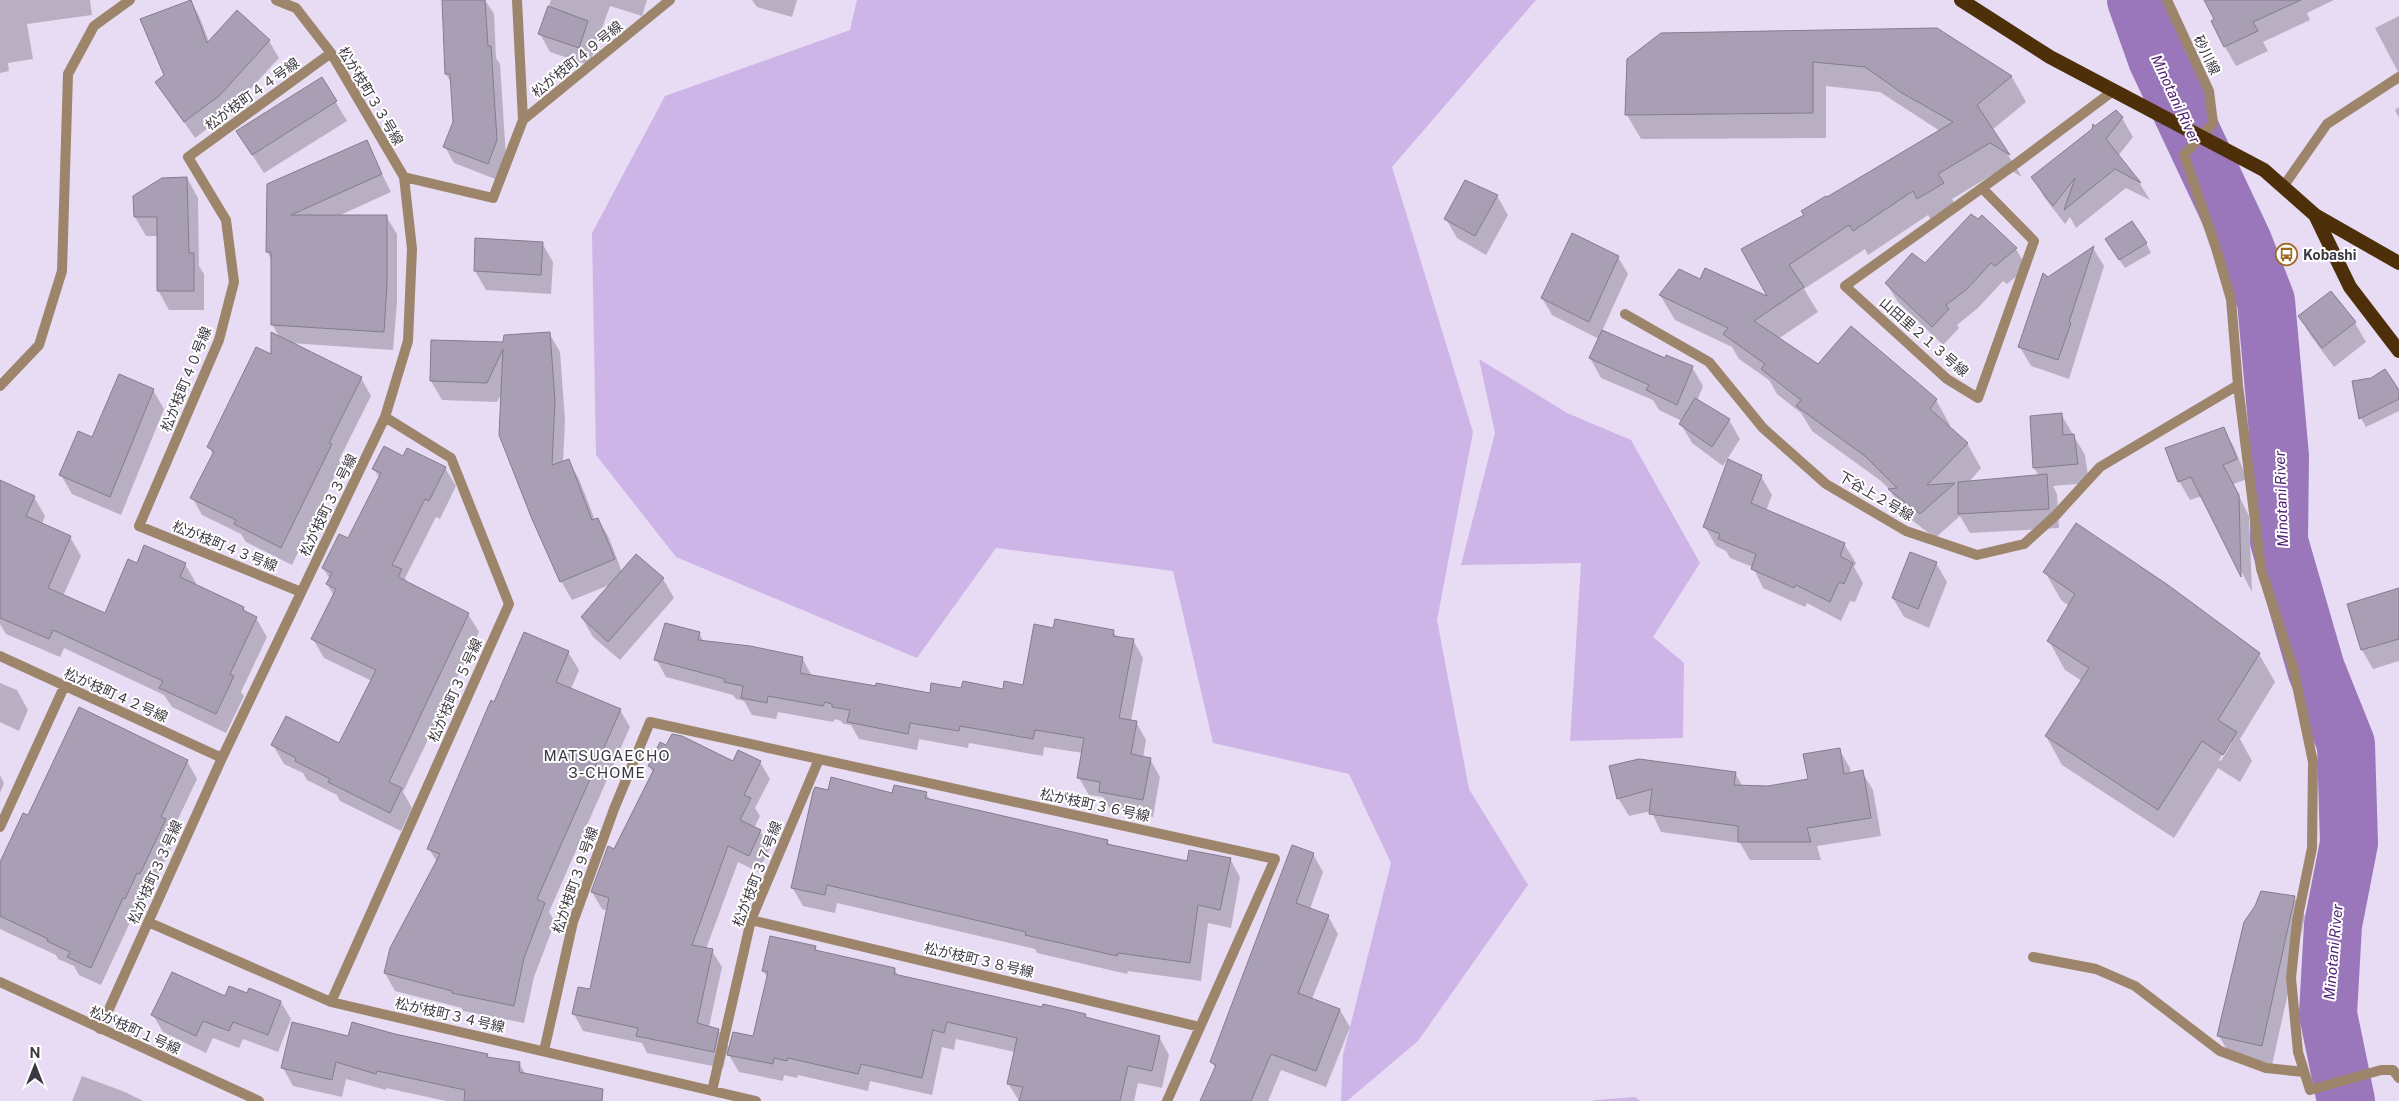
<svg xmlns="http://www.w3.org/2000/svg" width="2399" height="1101" viewBox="0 0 2399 1101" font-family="'Public Sans','Noto Sans JP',sans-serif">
<rect width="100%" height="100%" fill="#e7dcf3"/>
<!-- green -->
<path fill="#ceb5e8" d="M857,0H1536L1392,167L1473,432L1437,620L1469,789L1528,885L1418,1041L1347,1101H1341L1343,1055L1391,863L1349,774L1213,743L1173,571L996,548L917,658L676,557L596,455L592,233L665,96L850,30Z
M1479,359L1567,413L1631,440L1700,563L1653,637L1684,663L1683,738L1570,741L1581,563L1461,565L1495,433Z
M1635,1097L1640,1101H1593L1595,1100Z"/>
<!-- shadow -->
<path fill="#0003" fill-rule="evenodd" d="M0,0H90L92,15L27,24L33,59L8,63L9,71L0,73Z
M444,0H485L494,14L496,58L500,64L506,157L498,180L454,163L445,147L454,122L452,84L446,74Z
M551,0H647L642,16L610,6L589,65L550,52L540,34Z
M752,0H797L792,17L757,7Z
M2205,0H2334L2307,13L2310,20L2263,42L2268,51L2236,66L2225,47L2216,20Z
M191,1L200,18L209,42L237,12L269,41L279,58L228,113L195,138L156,82L166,75Z
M2399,16V74L2375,28Z
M1937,29L2012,77L2026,102L1992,130L2022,177L2005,167L1952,199L1957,208L1933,223L1928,215L1868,255L1865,249L1804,289L1818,312L1778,339L1818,366L1851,328L1870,342L1873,347L1936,400L1950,425L1949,428L1967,443L1981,468L1968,483L2039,476L2034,468L2061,414L2085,455L2089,483L2053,486L2057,494L2059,528L1970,533L1960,516L1935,538L1904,514L1890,490L1881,481L1812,431L1801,413L1777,394L1769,380L1739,359L1732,347L1675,320L1660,295L1701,280L1770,299L1805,215L1940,131L1880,92L1826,86V138L1641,139L1627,115L1628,60Z
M322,79L347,121L264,173L249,150Z
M2399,107V118L2395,110Z
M2122,118L2133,137L2118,156L2140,184L2150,200L2126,188L2076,228L2070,217L2065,224L2044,197L2033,178Z
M366,142L391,192L338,216H386L397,234V302L393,350L290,343L361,378L371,396L339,460L341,463L292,565L246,542L241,534L202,515L192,497L213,455L209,447L272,356L280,338L272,324V260L267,252L268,185Z
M187,178L198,198L199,266L204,274V310H169L158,290V236H146L135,217Z
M1497,196L1508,215L1486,255L1457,238L1446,219Z
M1982,217L2016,249L2027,268L2007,284L2003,281L1978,308L1957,325L1959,328L1943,345L1898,302L1886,283L1925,265Z
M542,243L553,262L551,294L486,290L475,271Z
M2146,243L2151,253L2125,268L2112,249Z
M2093,248L2104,266L2069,379L2031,366L2020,347L2048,279Z
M1618,257L1628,274L1602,331L1666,359L1692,367L1703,386L1697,401L1729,420L1740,439L1723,466L1692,443L1681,424L1682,421L1659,410L1653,400L1601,378L1590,358L1599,339L1552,315L1542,298Z
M2331,292L2355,323L2366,342L2334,367L2311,336L2300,317Z
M549,333L560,352L565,420L563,462L568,460L579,479L595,520L598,519L609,538L622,572L636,556L663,579L674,598L620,660L593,637L582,618L612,584L572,600L561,581L503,391L497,402L442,400L431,381L504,344Z
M2353,382L2399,392V411L2366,427L2361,418Z
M153,390L164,409L121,515L72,494L61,475L93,438Z
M2223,428L2234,447L2247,479L2233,484L2249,516L2252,592L2202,496L2190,500L2179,481Z
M404,458L445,468L456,486L440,519L436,517L405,578L409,584L468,614L479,632L403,792L412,808L401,831L340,801L337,795L307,780L303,773L284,764L273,745H340L372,681L324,658L313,639L334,596L327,584L330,579L323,568L348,540L379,478L374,469Z
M1761,476L1772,495L1766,511L1844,544L1856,563L1854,567L1863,583L1855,602L1850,601L1841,621L1807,603L1805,607L1763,588L1753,567L1730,558L1726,551L1716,546L1705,527Z
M0,484L34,497L45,516L42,524L70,537L81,556L63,596L105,614L137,564H185L196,583L195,586L243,608L246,613L256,618L267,637L241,692L244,696L226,733L172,707L164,695L64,648L60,657L6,634L0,624Z
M1936,563L1947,582L1929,628L1904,617L1893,598Z
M2045,572L2259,654L2275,682L2240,739L2252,761L2240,782L2218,768L2174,838L2062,765L2046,736L2082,681L2065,670L2049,641L2069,606L2061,600ZM2230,740L2232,742L2221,761L2219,760Z
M2399,590V661L2373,669L2362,650L2348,605Z
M1054,629L1113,631L1117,637L1133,640L1143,658L1131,721L1136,722L1146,740L1143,758L1150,759L1160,777L1153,817L1110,809L1103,797L1089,795L1079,778L1083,753L1044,747L1043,756L969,743L968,748L919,739L917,750L859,739L851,725L843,724L841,721L835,719L833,722L778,712L776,719L752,715L744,701L736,699L733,695L666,677L656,659L699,633L704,642L802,658L812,676L931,694L962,690H1004L1024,686Z
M568,652L579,670L571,689L620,710L630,727L549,912L555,922L534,977L524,1023L463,1011L462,1008L395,991L385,973L437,862L429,849Z
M0,683L17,690L28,710L19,731L0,722Z
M1839,749L1850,768L1851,774L1862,772L1873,790L1881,836L1817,846L1821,860H1750L1740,843L1661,832L1651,811L1629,816L1618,798L1610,766L1735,773L1743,787H1768L1809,780Z
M187,761L197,779L172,832L176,838L150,891L147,890L135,916H133L101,985L79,975L74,966L58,959L56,955L0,929V880L28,817Z
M760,762L770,779L755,808L760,816L754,828L760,831L770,848L758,872L738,862L706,949L712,951L722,967L709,1027L718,1030L730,1049L754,1038L768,978L763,971L815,947L818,952L895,969L898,976L1043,1008L1085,1015L1088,1019L1159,1037L1169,1055L1162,1088L1138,1083L1134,1101H1019L1008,1083L1015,1052L956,1039L954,1050L942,1047L932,1095L870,1081L868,1091L798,1075L797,1078L784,1075L783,1081L739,1072L727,1052L723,1068L647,1053L642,1043L583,1031L574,1014L591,991L608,911L602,909L592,892L653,773L649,766Z
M0,775L4,783L0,793Z
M829,792L926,793L930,800L1107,841L1110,845L1188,863L1230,859L1240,877L1231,928L1208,923L1201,981L1128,971L1127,974L1037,953L1035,949L837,903L835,913L803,906L792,887Z
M1313,854L1323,872L1310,909L1328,916L1338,934L1312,999L1340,1010L1350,1027L1326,1087L1281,1070L1268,1101H1202L1216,1069L1212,1062Z
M2294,897L2305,916L2272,1065L2230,1055L2219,1036Z
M248,995L281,1002L291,1019L278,1052L243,1039L239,1048L213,1038L206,1053L163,1032L153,1015Z
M394,1036L487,1055L489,1058L519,1063L526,1075L595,1101H446L386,1088V1090L346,1079L342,1097L293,1086L283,1068L349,1037Z
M82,1076L125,1092L143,1101H72Z"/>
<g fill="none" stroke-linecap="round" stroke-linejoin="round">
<!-- river -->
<path stroke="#9977ba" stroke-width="58" d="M2136,0L2157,59L2243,242L2266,301L2280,456L2279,541L2316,669L2346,744L2349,843L2333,925L2328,1014L2346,1101"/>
</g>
<!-- building -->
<path fill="#a99fb5" stroke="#847b8f" d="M191,0L207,43L237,10L270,40L219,96L184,122L155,82L164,75L140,19Z
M442,0H485L488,46H491L497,140L488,164L443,147L453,122L450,74H445Z
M2204,0H2301L2253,22L2258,31L2224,47L2211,21L2214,19Z
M548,6L588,21L579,48L538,34Z
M1937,28L2012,76L1977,105L2010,155L1990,143L1938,174L1944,183L1917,199L1913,191L1853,231L1849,225L1789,265L1804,287L1754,321L1818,364L1851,326L1937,399L1930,409L1968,443L1927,485L1955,483L1920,514L1888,489L1897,488L1865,456L1796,406L1801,400L1761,369L1765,364L1723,334L1728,328L1659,295L1679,269L1700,279L1705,268L1767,296L1741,249L1804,215L1801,211L1826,196L1827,197L1953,122L1902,93L1865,67L1813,62V113L1625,115L1627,59L1661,33Z
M322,77L337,101L252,155L236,131Z
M2116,110L2123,117L2106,139L2141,183L2115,169L2064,210L2075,178L2053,206L2031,177L2092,129L2093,124L2095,126Z
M367,140L382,174L291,215H387V283L384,332L271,325V252H266L267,184Z
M187,177L189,253H194V291H157V217H134L133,196L162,178Z
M1465,180L1498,195L1475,236L1444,219Z
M1971,214L1978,219L1982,215L2017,248L1995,266L1991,263L1967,289L1946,305L1949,309L1932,327L1885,283L1912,253L1925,263Z
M2132,221L2147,243L2119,260L2105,239Z
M1572,233L1619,256L1589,322L1541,298Z
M475,238L543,242L541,275L474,271Z
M2094,246L2069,322L2071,323L2058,360L2018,347L2043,273L2048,277Z
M2331,291L2356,322L2322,348L2298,316Z
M1602,330L1665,358L1666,355L1693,366L1677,405L1646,390L1649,385L1589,358Z
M271,332L362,377L329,443L332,444L281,548L234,524L236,520L190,498L214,451L207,447L256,347L271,354Z
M550,332L555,400L552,465L569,459L592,520L598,518L615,559L560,582L532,519L499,435L503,349L487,383L430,381L431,340L503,342L504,335Z
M2385,369L2399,390V399L2359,419L2352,381L2371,378Z
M119,374L154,389L110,497L59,475L78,431L92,437Z
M1695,398L1730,419L1712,447L1679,424Z
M2062,413L2063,435L2074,434L2078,464L2033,468L2030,416Z
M2224,427L2237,459L2223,465L2239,495L2241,577L2191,477L2178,482L2165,448Z
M384,446L403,456L407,448L446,467L429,501L425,499L392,565L402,569L398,577L469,613L389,782L402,788L390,813L328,782L330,779L295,761L296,758L271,745L286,716L339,743L376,670L311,639L336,589L326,584L332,573L322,568L339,534L348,538L381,473L372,469Z
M1728,459L1762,475L1751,503L1845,543L1840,556L1853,563L1844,584L1839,582L1830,602L1796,585L1794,588L1751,569L1756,554L1718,539L1720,534L1703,527Z
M2047,474L2049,509L1958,514V482Z
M0,480L35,496L26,516L71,536L48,588L105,613L128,559L137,563L144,545L186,563L180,577L244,607L243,610L257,617L230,674L234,676L216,714L159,688L163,681L53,630L49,639L0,618Z
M2076,523L2168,585L2260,653L2218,720L2237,732L2223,755L2202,741L2158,810L2045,736L2089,668L2047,641L2075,594L2043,572Z
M1910,552L1937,562L1918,609L1892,598Z
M636,554L664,578L608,642L581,617Z
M2399,588V639L2361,650L2347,604Z
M1055,619L1114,630L1113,636L1134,639L1119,718L1137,721L1131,754L1151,758L1143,800L1099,792L1100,782L1077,778L1084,738L1035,730L1033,739L960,726L959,731L910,723L908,734L847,722L850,710L832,707V704L825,702L823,706L768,696L767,703L741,698L743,686L724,682L725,679L654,660L665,623L700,632L698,640L750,646L803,657L800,673L876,686V683L930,693L931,683L961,688L963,681L1003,689L1004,681L1023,685L1034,624L1053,628Z
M524,632L569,651L556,682L621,709L537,899L545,903L524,958L514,1006L452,993V991L384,973L390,948L440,854L427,849L491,700L494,702Z
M79,707L188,760L161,817L166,819L140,874L137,873L125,899L123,898L91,968L67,957L70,952L47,941L48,939L0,916V862L23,813L28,815Z
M672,734L682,736L733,761L738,750L761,761L744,795L751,798L740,820L761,830L749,856L728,846L692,945L713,949L697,1023L719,1029L714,1052L636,1036L638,1028L572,1014L578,987L590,989L609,898L591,892L608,846L614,849L654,769L648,766L660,742L666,745Z
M1840,748L1844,774L1863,770L1871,818L1807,828L1811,842H1738V826L1649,814L1652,789L1617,799L1609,766L1639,759L1736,772L1734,785L1768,786L1808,779L1803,754Z
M831,777L892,793L894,785L927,792L925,798L1108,840L1107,844L1187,861L1189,850L1231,858L1220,910L1198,905L1190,963L1118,953L1117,956L1025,935L1026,932L827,885L825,895L791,888L813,792L815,787L828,790Z
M1292,845L1314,853L1296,903L1329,915L1298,993L1340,1009L1316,1071L1271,1054L1251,1101H1200L1216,1065L1210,1062Z
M2261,891L2295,896L2262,1046L2217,1036L2244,922L2255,906Z
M770,936L816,946L815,950L895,968L894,974L1042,1007L1043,1004L1086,1014L1085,1017L1160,1036L1152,1071L1128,1066L1120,1101H1019L1023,1087L1007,1084L1017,1038L947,1022L944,1033L933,1030L922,1078L861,1064L858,1074L788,1058L787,1061L774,1058L773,1064L727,1055L733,1032L753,1036L768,972L762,971Z
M172,972L225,996L229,986L247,993L249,988L281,1001L268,1035L233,1022L229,1031L203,1021L196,1036L151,1015Z
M292,1022L348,1036L352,1022L395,1034L488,1054L487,1057L520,1062L519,1072L603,1089L602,1101H464L465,1090L377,1071L376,1074L336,1062L332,1080L281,1068Z"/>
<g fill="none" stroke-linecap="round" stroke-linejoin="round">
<!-- minor -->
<path stroke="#9c856b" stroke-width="10" d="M2167,0L2209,91L2213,123L2184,155L2216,248L2231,299L2238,385L2261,569L2294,671L2313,762L2312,848L2297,921L2291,978L2298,1052L2310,1090L2381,1070H2393L2399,1078
M523,120L670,0
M404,177L493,198L523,120L517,0
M2283,187L2327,124L2399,77
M1982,188L2034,241L1978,398L1947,379L1845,286L2017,163L2113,91
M1625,314L1709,362L1763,428L1826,484L1906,531L1977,555L2024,544L2056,515L2100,467L2238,385
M0,386L39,345L62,271L68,74L94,26L130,0
M301,592L139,526L219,340L234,282L226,220L188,157L331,53
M0,656L222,758
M0,827L64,687
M751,920L1200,1027
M148,922L331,1002L756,1101
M2033,957L2096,969L2135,986L2220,1051L2266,1068L2304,1072
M331,1002L509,604L451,458L385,417
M100,1029L222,758L385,417L408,341L412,249L404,177L331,53L296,8L276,0
M544,1051L573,922L614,809L650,722L1275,859L1167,1101
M712,1091L751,920L819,759"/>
<!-- tertiary -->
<path stroke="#9c856b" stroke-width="10" d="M0,982L259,1101"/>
<!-- trunk -->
<path stroke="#4d3009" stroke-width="14" d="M1961,0L2050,57L2264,170L2315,215L2399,263
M2315,215L2350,287L2399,351"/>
</g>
<!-- icons -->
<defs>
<symbol id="bus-ring" viewBox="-11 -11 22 22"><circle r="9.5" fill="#fff" stroke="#9d6820" stroke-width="1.5"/><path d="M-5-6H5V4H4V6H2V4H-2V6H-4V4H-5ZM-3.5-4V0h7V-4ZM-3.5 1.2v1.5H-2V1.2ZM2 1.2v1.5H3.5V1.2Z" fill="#9d6820"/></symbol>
</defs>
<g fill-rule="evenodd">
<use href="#bus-ring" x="2274" y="242" width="25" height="25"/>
</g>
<g text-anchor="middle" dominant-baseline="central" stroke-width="4" stroke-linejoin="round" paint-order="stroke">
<!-- street labels -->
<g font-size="14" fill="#3c3841" stroke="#fff">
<text transform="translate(2207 55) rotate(64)">砂川線</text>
<text transform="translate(577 59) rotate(-39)">松が枝町４９号線</text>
<text transform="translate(252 94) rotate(-36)">松が枝町４４号線</text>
<text transform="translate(371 96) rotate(59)">松が枝町３３号線</text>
<text transform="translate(1924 337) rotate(41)">山田里２１３号線</text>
<text transform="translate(186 379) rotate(-68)">松が枝町４０号線</text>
<text transform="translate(1876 496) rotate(30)">下谷上２号線</text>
<text transform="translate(328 505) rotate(-64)">松が枝町３３号線</text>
<text transform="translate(225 546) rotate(22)">松が枝町４３号線</text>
<text transform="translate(455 690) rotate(-66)">松が枝町３５号線</text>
<text transform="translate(116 695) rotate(24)">松が枝町４２号線</text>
<text transform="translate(1095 805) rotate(12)">松が枝町３６号線</text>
<text transform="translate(155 872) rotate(-66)">松が枝町３３号線</text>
<text transform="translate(757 874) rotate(-69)">松が枝町３７号線</text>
<text transform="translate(575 880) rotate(-71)">松が枝町３９号線</text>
<text transform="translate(979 960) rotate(13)">松が枝町３８号線</text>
<text transform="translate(450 1015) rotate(13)">松が枝町３４号線</text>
<text transform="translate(135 1030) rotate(24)">松が枝町１号線</text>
</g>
<!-- poi labels -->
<g font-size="14" font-weight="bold" fill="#3c3841" stroke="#fff" text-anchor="start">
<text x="2303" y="255">Kobashi</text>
</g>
<!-- water labels -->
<g font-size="15" font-style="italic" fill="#512475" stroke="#fff">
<text transform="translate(2176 99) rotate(65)">Minotani River</text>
<text transform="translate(2281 499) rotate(-92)">Minotani River</text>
<text transform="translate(2333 952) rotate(-85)">Minotani River</text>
</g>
<!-- neighbourhood labels -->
<g font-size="15" letter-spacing="1" fill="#3c3841" stroke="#fff">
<text x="607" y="755">MATSUGAECHO<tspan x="607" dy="17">3-CHOME</tspan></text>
</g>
</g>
<!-- north arrow -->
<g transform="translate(35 1066)" stroke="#ffffff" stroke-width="4" paint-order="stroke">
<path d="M0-4L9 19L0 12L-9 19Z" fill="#3c3841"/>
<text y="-8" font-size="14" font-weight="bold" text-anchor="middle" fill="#3c3841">N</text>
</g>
</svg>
